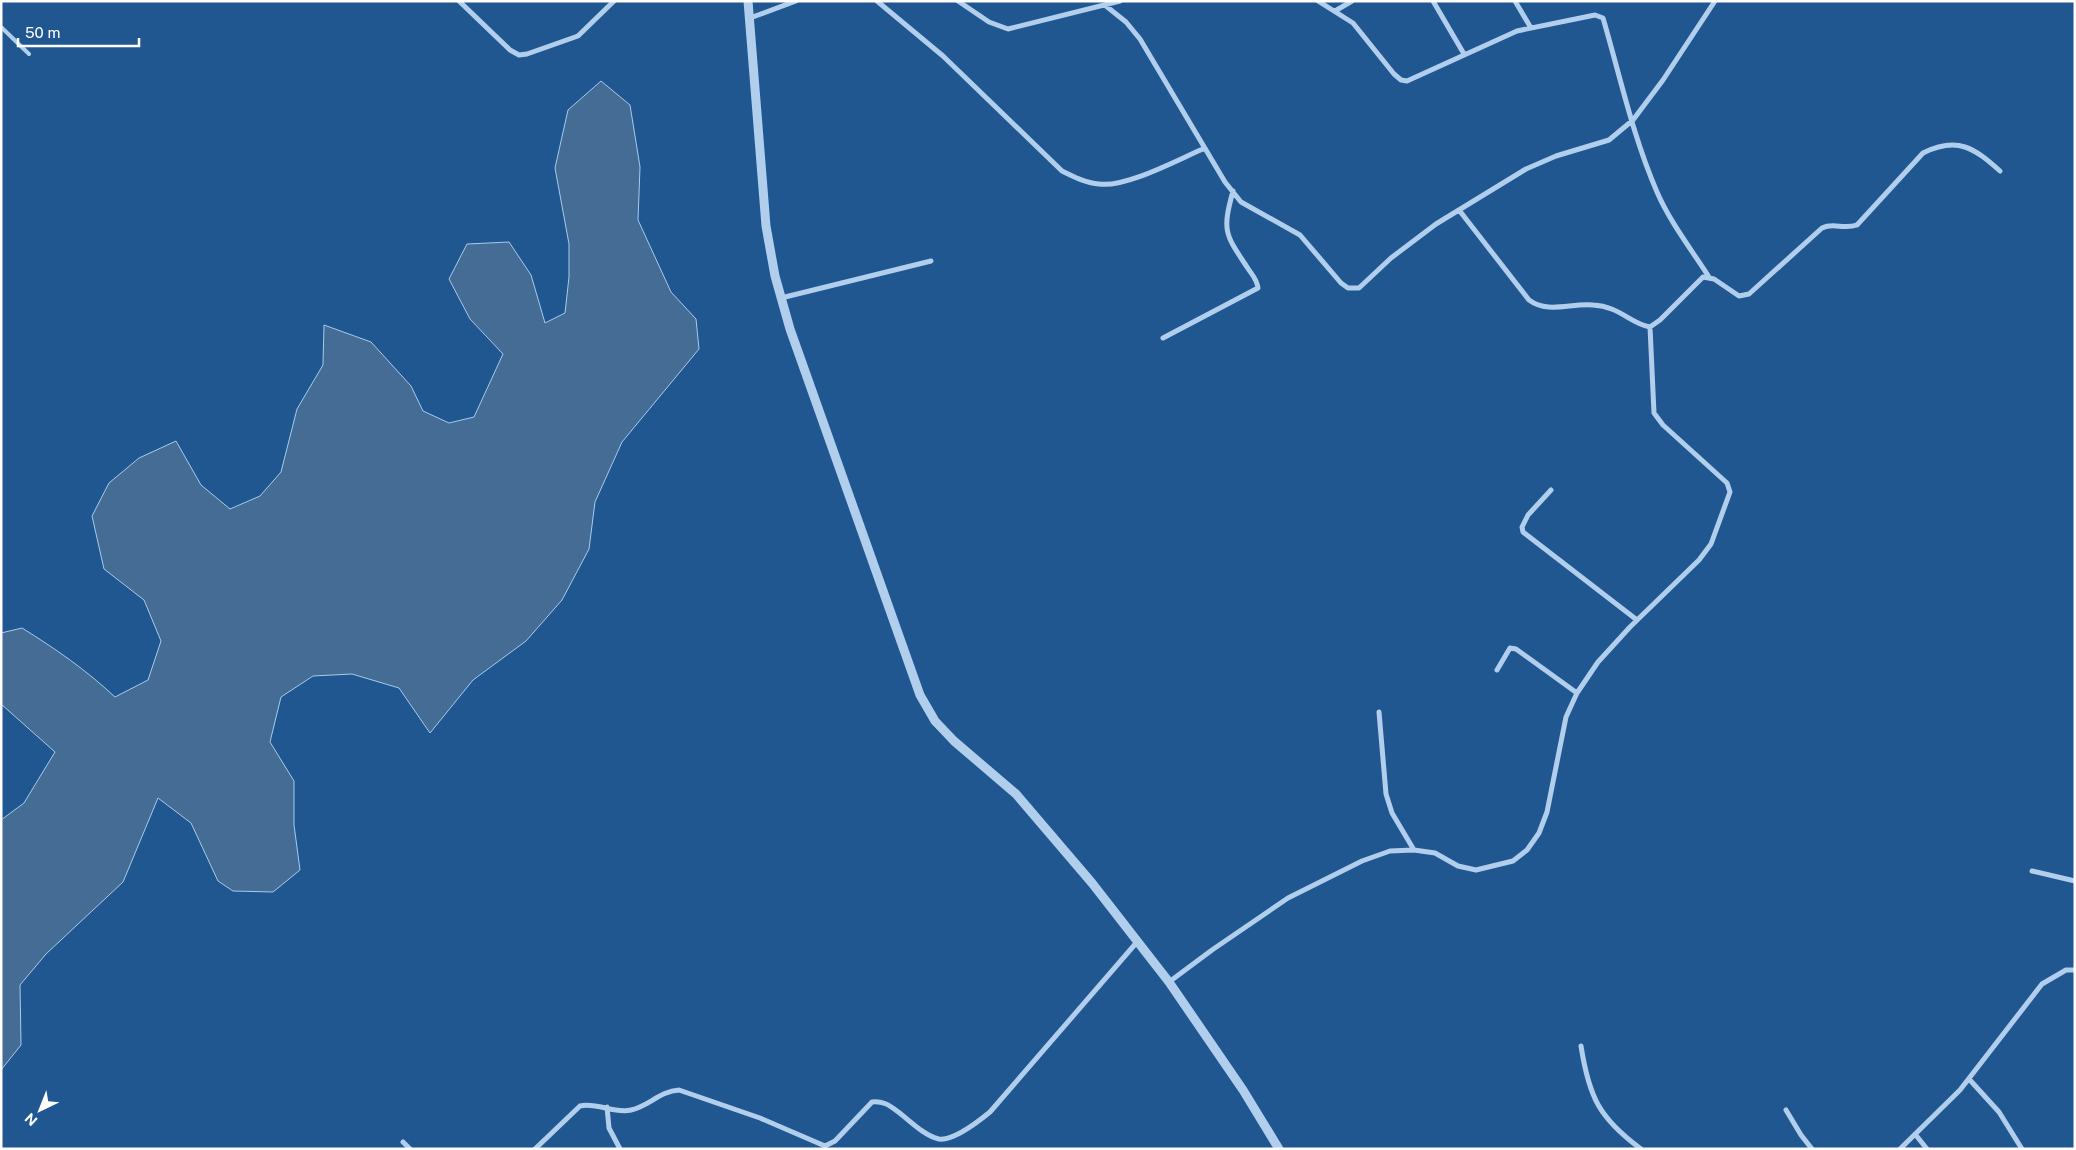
<svg xmlns="http://www.w3.org/2000/svg" width="2076" height="1150" viewBox="0 0 2076 1150" font-family="'Public Sans',sans-serif">
<rect width="100%" height="100%" fill="#215791"/>
<!-- water -->
<path fill="#456c95" stroke="#a5cbee" d="M601,81L630,105L640,167L638,220L671,292L696,319L699,349L622,442L595,502L589,549L562,600L526,641L473,680L430,733L399,688L352,674L313,676L281,697L270,742L294,781V825L300,870L273,892L233,891L218,881L191,823L158,798L123,882L46,954L20,985L21,1045L1,1070V820L24,803L55,752L1,704V633L22,628C56,649 86,670 115,697L148,680L161,641L144,600L104,569L92,516L109,483L139,458L176,441L201,485L230,509L260,496L281,472L297,409L323,365L324,325L371,342L411,386L423,411L449,423L474,417L503,354L470,319L449,279L467,244L509,242L531,275L545,323L565,313L569,277V244L555,168L568,110Z"/>
<g fill="none" stroke-linecap="round" stroke-linejoin="round">
<!-- service -->
<path stroke="#b1cfed" stroke-width="4" d="M1,27L29,54"/>
<!-- minor -->
<path stroke="#b1cfed" stroke-width="5" d="M459,1L510,50L519,55L527,54L578,36L614,1
M877,1L943,56L1062,171C1074,177 1086,183 1099,184C1126,188 1179,159 1205,148
M958,1L989,22L1008,29L1120,1
M1318,1L1353,23L1394,74L1401,80L1407,81L1517,31L1595,15L1603,18C1620,76 1633,137 1657,192C1670,222 1691,249 1709,277
M1433,1L1464,54
M1515,1L1531,28
M1106,6L1126,22L1140,39L1225,182L1241,202L1300,235L1341,283L1348,288H1359L1391,258L1436,224L1526,169L1556,156L1609,140L1633,120L1663,80L1715,1
M1335,11L1352,1
M750,18L796,1
M1459,210L1529,300C1548,314 1570,303 1593,305C1619,306 1631,324 1650,327L1660,320L1703,277L1714,279L1739,296L1749,294L1822,228C1834,222 1843,230 1857,225L1923,153C1958,136 1974,148 2000,171
M781,298L931,261
M1163,338L1258,288C1257,279 1252,275 1247,267C1225,234 1222,231 1233,191
M1551,490L1528,515L1522,527L1523,532L1637,620
M1497,670L1510,648L1516,649L1577,693
M1379,712L1386,794L1392,813L1414,850
M2032,871L2075,881
M1169,982L1212,950L1288,898L1362,861L1390,851L1414,850L1435,853L1458,866L1476,870L1513,861L1527,850L1539,833L1547,812L1566,717L1577,693L1598,662L1630,627L1699,560L1711,544L1730,492L1727,483L1663,425L1654,413L1650,327
M1581,1046C1589,1097 1599,1118 1641,1149
M1969,1079L1999,1112L2022,1149
M607,1107L609,1128L620,1149
M1786,1110L1801,1135L1812,1149
M1915,1134L1927,1149
M403,1142L410,1149
M535,1149L580,1106C597,1102 614,1114 631,1110C649,1106 660,1091 679,1090L760,1118L825,1146L835,1141L872,1102C882,1101 888,1104 897,1111C908,1119 924,1136 939,1139C954,1141 979,1121 990,1112L1137,942
M1900,1149L1960,1090L2042,984L2066,970H2075"/>
<!-- tertiary -->
<path stroke="#b1cfed" stroke-width="9" d="M748,1L766,226L775,276L790,329L920,695L935,721L954,741L1016,794L1092,883L1169,982L1243,1090L1279,1149"/>
</g>
<!-- border -->
<rect width="2076" height="1150" fill="none" stroke="#ffffff" stroke-width="5"/>
<!-- north arrow -->
<g transform="translate(40 1110) rotate(223)" stroke="#215791" stroke-width="4" paint-order="stroke">
<path d="M0-4L9 19L0 12L-9 19Z" fill="#ffffff"/>
<text y="-8" font-size="14" font-weight="bold" text-anchor="middle" fill="#ffffff">N</text>
</g>
<!-- scale -->
<path d="M18 38v8h121v-8" fill="none" stroke="#ffffff" stroke-width="2.5"/>
<text x="25" y="38" font-size="15" fill="#ffffff" stroke="#215791" stroke-width="4" paint-order="stroke">50 m</text>
</svg>
